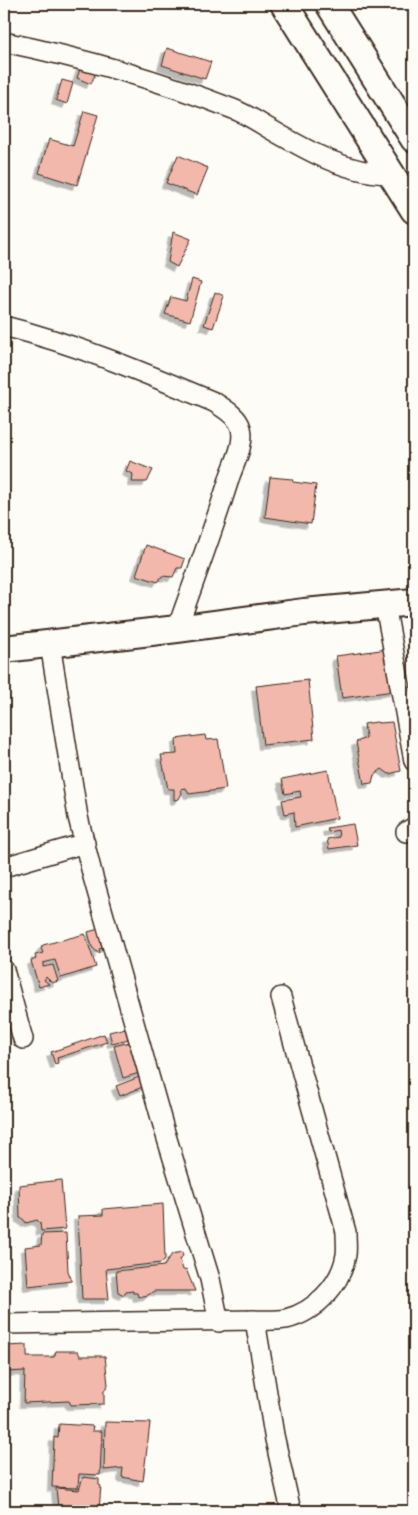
<svg xmlns="http://www.w3.org/2000/svg" width="418" height="1515" viewBox="0 0 418 1515" font-family="Mynerve,sans-serif">
<defs>
<filter id="shadow"><feDropShadow dx="-4.5" dy="4.5" stdDeviation="0" flood-color="#0004"/></filter>
</defs>
<rect width="100%" height="100%" fill="#fdfcf7"/>
<filter id="ink" filterUnits="userSpaceOnUse"><feTurbulence type="fractalNoise" baseFrequency=".02" numOctaves="2"/><feDisplacementMap in="SourceGraphic" scale="10" xChannelSelector="R" yChannelSelector="G"/><feConvolveMatrix kernelMatrix="1 2 1 2 8 2 1 2 1" color-interpolation-filters="sRGB"/></filter>
<g filter="url(#ink)">
<!-- building -->
<path fill="#f2b8ab" stroke="#3b2a1e" filter="url(#shadow)" d="M167,48L211,62L205,79L162,65Z
M81,66L96,72L91,84L77,78Z
M62,80L73,83L67,104L56,100Z
M84,111L98,115L77,185L39,173L49,139L73,146Z
M178,155L208,168L197,195L166,183Z
M173,232L191,239L177,267L168,262Z
M192,279L201,282L190,321L165,314L171,297L186,301Z
M215,292L224,296L213,328L204,325Z
M130,461L153,470L147,482H132L133,474L126,471Z
M270,477L292,479L293,482L316,485L311,524L265,517Z
M146,545L185,559L182,568H177L173,577L162,576L158,582L136,575Z
M388,649L394,691L342,698L336,656Z
M308,680L314,739L263,745L256,686Z
M376,722L380,723L392,722L401,771L389,774L382,769L374,775L372,783L364,784L356,742L366,738L364,724Z
M205,735L206,740L218,739L226,789L189,794L186,788L181,789L182,793L179,799L174,800V789H168L161,755L177,754L176,739Z
M328,770L337,818L295,827L294,812L285,814L282,800L301,797L300,791L285,794L282,779Z
M353,824L357,845L329,849L327,839L339,837L338,830L328,832L327,828Z
M106,927L111,946L99,949L100,953H98L92,947L88,932Z
M85,934L96,967L61,978L55,960L43,963V967L53,965L58,981L52,983L46,977L44,980L49,984L39,987L31,961L36,959L35,955L43,953L41,948L43,945Z
M126,1028L129,1039L112,1043L109,1032Z
M104,1034L107,1042L57,1058L58,1063L55,1064L51,1052Z
M130,1042L146,1071L123,1078L114,1046Z
M147,1074L150,1084L120,1096L116,1086Z
M61,1180L65,1229L41,1231L40,1223L37,1220L26,1223L23,1219L20,1218L19,1185Z
M163,1204L165,1259L161,1263L106,1269L109,1299H82L78,1216L103,1215V1209Z
M66,1233L68,1271L72,1281L28,1286L25,1247L41,1245L42,1234Z
M182,1252L183,1256L180,1259L183,1270L186,1269L195,1291H154L148,1295L138,1297L137,1293H133V1291L125,1292L124,1295L118,1292L116,1271L164,1266L172,1254Z
M27,1345V1357H54L56,1351H78L80,1356H105L108,1385L104,1391V1404L71,1405L69,1401L24,1403L25,1371L4,1372L6,1346Z
M105,1422L150,1423L143,1481L122,1477L123,1468L104,1470Z
M59,1424L93,1426L92,1431H102L100,1475L79,1474L78,1488L52,1487L54,1437L58,1438Z
M83,1477L99,1479V1485L101,1486L99,1510L58,1507L56,1488L79,1490Z"/>
<g fill="none" stroke-linecap="round" stroke-linejoin="round">
<defs>
<path id="street" d="M4,42C82,58 159,80 233,109C246,114 258,122 270,129C308,151 347,174 393,174
M4,326C76,344 145,373 214,402C223,408 238,416 241,428C245,443 235,462 230,476C214,528 195,578 177,629
M385,605L414,761
M50,644L78,817L93,877L164,1129L210,1279L219,1322
M406,832L414,827
M4,867L85,843
M4,970L23,1039
M281,997L346,1232C346,1240 347,1248 346,1255C341,1285 315,1312 286,1319C276,1321 265,1320 255,1320L274,1435L291,1511
M4,1324L255,1320"/>
<path id="secondary" d="M284,4L414,210
M329,4L414,139
M4,649L177,629L304,612L414,602"/>
</defs>
<!-- street casing -->
<use href="#street" stroke="#3b2a1e" stroke-width="22"/>
<!-- secondary casing -->
<use href="#secondary" stroke="#3b2a1e" stroke-width="30"/>
<!-- street -->
<use href="#street" stroke="#fdfcf7" stroke-width="19"/>
<!-- secondary -->
<use href="#secondary" stroke="#fdfcf7" stroke-width="26"/>
</g>
</g>
<!-- margin -->
<rect width="418" height="1515" fill="none" stroke="#fdfcf7" stroke-width="20"/>
<rect x="10" y="10" width="398" height="1495" fill="none" stroke="#3b2a1e" stroke-width="2" filter="url(#ink)"/>
</svg>
